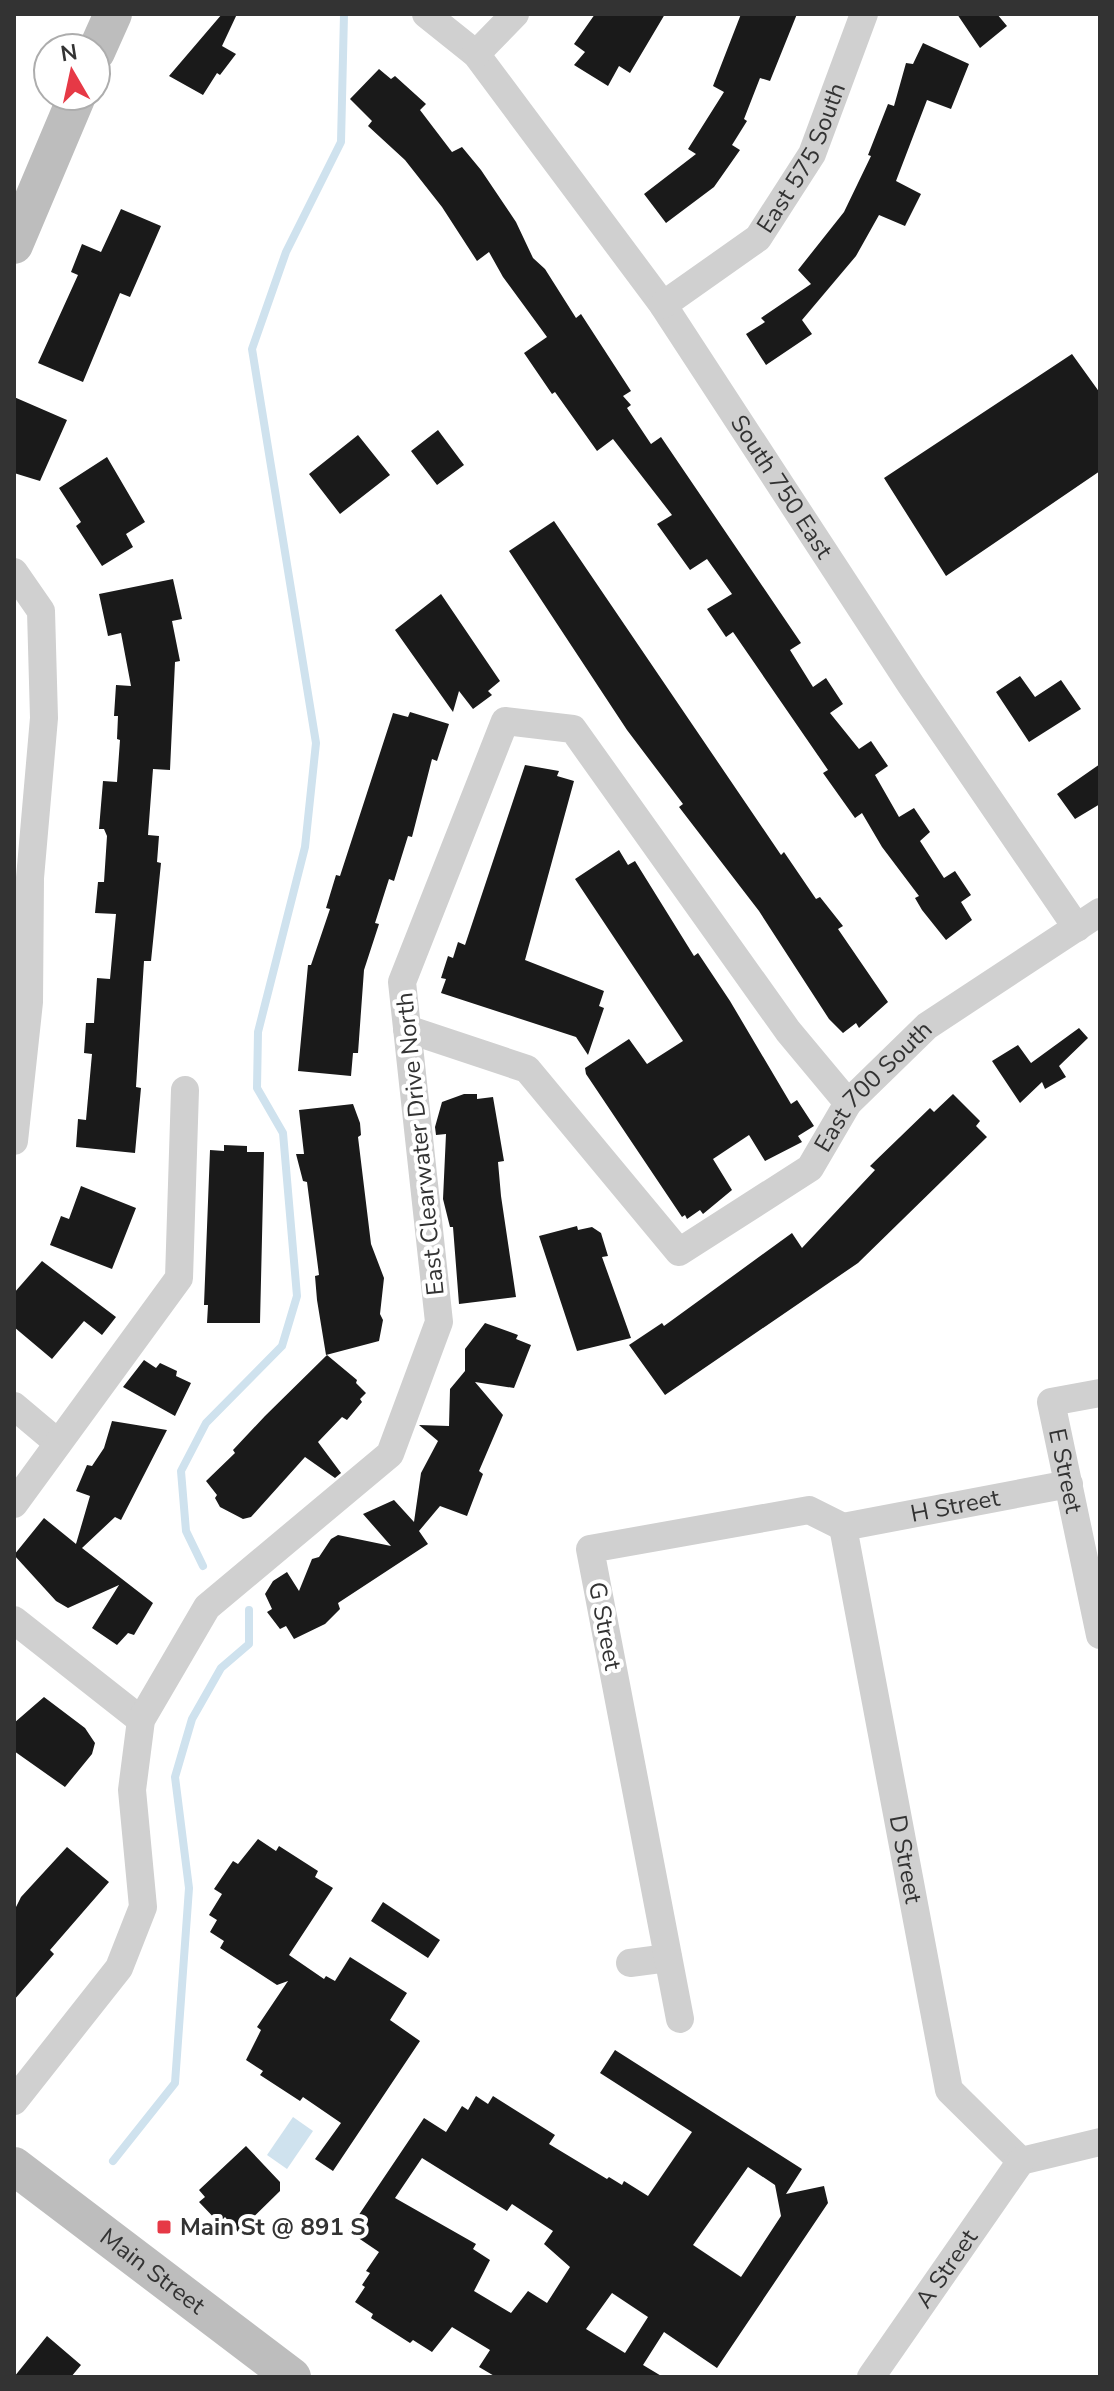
<svg xmlns="http://www.w3.org/2000/svg" width="1114" height="2391" viewBox="0 0 1114 2391" font-family="'Nunito Sans',sans-serif">
<rect width="100%" height="100%" fill="#fff"/>
<!-- water -->
<path fill="#cfe2ee" d="M293,2117L313,2131L287,2169L267,2155Z"/>
<g fill="none" stroke-linecap="round" stroke-linejoin="round">
<!-- stream -->
<path stroke="#cfe2ee" stroke-width="8" d="M203,1566L186,1531L181,1471L206,1423L282,1346L297,1296L283,1133L257,1088L258,1032L305,847L316,743L252,349L286,252L341,142L344,14
M113,2161L175,2083L189,1888L175,1777L192,1719L221,1668L249,1644V1610"/>
</g>
<!-- building -->
<path fill="#1a1a1a" fill-rule="evenodd" d="M222,14H237L222,46L236,54L220,75L217,73L203,95L169,76Z
M595,14H665L630,73L619,66L608,86L574,65L585,52L574,44Z
M741,14H797L770,81L760,78L744,119L747,121L732,145L740,150L714,187L666,223L644,194L696,154L688,149L724,92L713,86Z
M957,14H997L1007,26L980,48Z
M923,43L969,64L951,109L927,100L896,181L921,194L905,226L879,215L856,256L802,320L812,334L766,365L746,334L765,322L761,318L811,284L798,270L844,212L871,156L868,155L888,104L894,106L906,63L913,64Z
M379,69L391,79L395,76L426,104L420,110L452,152L462,147L481,170L516,222L533,258L545,269L576,318L581,314L631,391L623,396L631,405L627,408L651,444L661,437L801,643L790,650L813,687L826,678L843,704L830,713L859,749L871,741L888,766L875,775L899,817L914,808L930,832L920,841L944,878L955,871L971,895L961,902L972,920L946,940L922,910L915,898L919,896L882,847L862,813L855,818L823,773L828,770L733,632L726,637L707,609L732,594L707,559L690,570L657,524L672,515L613,439L597,451L555,392L552,394L524,353L547,337L503,277L489,252L477,261L442,207L405,160L368,126L372,121L350,99Z
M121,209L161,226L130,297L120,293L83,382L38,363L78,275L71,272L82,244L101,252Z
M1072,354L1100,393V471L946,576L884,478Z
M14,397L67,420L40,481L14,473Z
M438,430L464,465L437,485L411,451Z
M358,435L390,475L340,514L309,474Z
M107,457L145,522L126,534L133,547L102,566L76,526L81,522L59,488Z
M554,521L781,855L784,852L816,899L820,897L843,926L838,929L888,1002L859,1028L856,1023L843,1033L829,1019L759,911L679,807L683,804L627,730L509,551Z
M173,579L182,619L172,621L180,661L175,662L170,770L153,769L148,835L159,836L157,862L161,863L151,961H144L136,1087L141,1088L135,1153L76,1147L78,1119L86,1120L92,1054L84,1053L86,1023H94L97,978L110,979L116,914L95,913L98,882H104L107,836L104,829H99L103,781L117,782L120,740L117,739L118,716H114L116,685L131,686L121,633L108,636L99,594Z
M441,594L500,681L488,691L492,695L473,709L459,691L453,712L395,630Z
M1020,676L1035,697L1061,680L1081,709L1029,742L996,692Z
M410,712L449,724L437,761L432,759L412,837L408,836L394,881L389,879L375,923L379,924L364,970L358,1053H353L351,1076L298,1071L308,965H311L330,909L326,908L336,875L340,876L393,713L408,717Z
M1100,764V804L1075,819L1057,794Z
M525,765L559,771L557,776L574,781L525,960L604,991L599,1006L604,1008L588,1055L576,1037L441,993L446,979L441,978L448,956L453,958L458,942L465,945Z
M619,850L628,865L635,861L694,956L698,953L730,1001L791,1104L797,1100L814,1126L798,1136L802,1142L765,1161L749,1135L713,1159L732,1190L703,1214L700,1210L687,1219L685,1215L682,1217L586,1074L585,1068L629,1039L647,1064L683,1041L575,879Z
M1079,1028L1088,1038L1059,1066L1066,1077L1045,1089L1042,1082L1020,1103L992,1061L1018,1045L1031,1063Z
M464,1094H477V1099L493,1097L504,1161L498,1162L501,1196L516,1297L459,1304L453,1227H450L443,1199L446,1134L436,1135L435,1127L442,1102Z
M953,1094L980,1121L976,1126L987,1137L858,1263L665,1395L629,1345L662,1323L664,1326L792,1233L802,1248L875,1170L870,1166L930,1108L934,1112Z
M353,1104L360,1123L361,1135L358,1137L371,1244L384,1278L380,1314L383,1320L379,1341L326,1355L317,1300L315,1276L319,1275L307,1182L303,1181L296,1154H304L299,1110Z
M224,1145L247,1146V1152H264L260,1323H207L208,1305H204L210,1150L224,1151Z
M81,1186L136,1208L112,1269L50,1245L61,1216L69,1219Z
M577,1226L578,1230L592,1227L601,1233L608,1256L602,1257L631,1338L577,1351L539,1236Z
M42,1261L116,1317L102,1335L84,1321L52,1359L14,1327V1293Z
M485,1323L518,1335L516,1339L531,1345L514,1388L475,1382L503,1415L479,1471L483,1474L467,1516L440,1506L419,1531L428,1544L338,1603L340,1609L325,1624L294,1639L286,1626L280,1629L267,1612L272,1609L265,1594L273,1581L287,1572L299,1591L312,1559L319,1557L331,1539L338,1535L391,1546L363,1514L394,1500L414,1522L421,1473L438,1441L419,1425L449,1426L450,1389L465,1371V1349Z
M327,1355L357,1380L356,1383L366,1393L360,1399L362,1402L347,1420L342,1417L318,1442L341,1473L335,1478L305,1457L251,1517L243,1519L220,1507L215,1498L217,1495L206,1481L235,1453L233,1450L265,1416Z
M144,1360L156,1368L160,1363L177,1371L176,1376L191,1383L175,1416L123,1387Z
M112,1421L167,1430L121,1520L115,1517L82,1548L153,1603L134,1635L128,1633L117,1645L92,1628L119,1585L68,1608L56,1601L14,1555L44,1518L76,1544L90,1496L76,1491L87,1465L92,1466L104,1448Z
M44,1697L85,1728L95,1743L92,1754L65,1787L14,1751V1723Z
M258,1839L276,1851L279,1846L318,1871L315,1877L333,1888L289,1955L324,1979L326,1976L335,1981L350,1957L407,1993L390,2020L420,2041L333,2171L315,2159L341,2123L303,2097L300,2101L260,2075L263,2071L246,2060L261,2030L257,2027L288,1981L277,1985L220,1948L224,1941L210,1932L217,1920L209,1915L222,1894L214,1889L233,1861L238,1864Z
M67,1847L109,1882L50,1950L54,1954L14,2000V1911L21,1897Z
M383,1902L440,1940L428,1958L371,1921Z
M615,2050L802,2169L786,2194L824,2186L828,2203L717,2368L664,2332L643,2365L663,2377H496L479,2367L490,2350L452,2327L432,2352L413,2340L410,2343L371,2318L373,2314L355,2302L365,2287L362,2285L370,2273L366,2271L379,2252L348,2231L424,2118L446,2132L462,2106L468,2110L476,2096L488,2104L493,2096L555,2135L549,2144L607,2179L609,2177L622,2185L624,2181L648,2196L692,2132L600,2073ZM422,2158L507,2211L512,2204L553,2231L544,2244L570,2267L547,2303L528,2291L511,2313L474,2291L490,2260L473,2249L476,2244L395,2198ZM748,2167L775,2185L781,2216L741,2277L693,2245ZM612,2293L648,2317L625,2353L586,2329Z
M246,2146L280,2182V2191L238,2232L225,2217L219,2223L199,2202L205,2197L199,2190Z
M47,2336L81,2365L71,2377H14Z"/>
<g fill="none" stroke-linecap="round" stroke-linejoin="round">
<!-- street -->
<g stroke="#d0d0d0" stroke-width="28">
<path id="s1" d="M426,14L476,54L663,305L911,685L1077,928"/>
<path d="M476,54L515,14"/>
<path id="s2" d="M663,305L758,238L812,154L864,14"/>
<path d="M14,572L41,611L44,718L30,878L29,1002L14,1141"/>
<path id="s3" d="M407,1029L527,1069L679,1252L810,1168L848,1103L927,1026L1100,912"/>
<path id="s4" d="M1100,1393L1051,1402L1100,1635"/>
<path d="M14,1406L58,1443"/>
<path d="M14,1504L179,1278L185,1090"/>
<path id="s5" d="M843,1527L949,2090L1021,2161"/>
<path id="s6" d="M843,1527L1069,1484"/>
<path d="M14,1620L141,1720"/>
<path d="M630,1963L668,1958"/>
<path d="M680,2019L590,1549L809,1510L843,1527"/>
<path d="M14,2101L119,1968L143,1907L132,1790L141,1720L207,1607L390,1454L439,1322L402,982L505,721L573,729L788,1031L848,1103"/>
<path d="M1021,2161L1100,2142"/>
<path id="s7" d="M871,2377L1021,2161"/>
</g>
<!-- secondary -->
<g stroke="#bdbdbd" stroke-width="38">
<path d="M96,52L113,14"/>
<path d="M14,245L77,96"/>
<path id="s8" d="M14,2166L292,2377"/>
</g>
</g>
<!-- markers -->
<rect fill="#e63946" stroke="#fff" stroke-width="3" x="156" y="2219" width="16" height="16" rx="4"/>
<g text-anchor="middle" dominant-baseline="central" stroke-width="8" stroke-linejoin="round" paint-order="stroke">
<!-- street labels -->
<g font-size="24" fill="#333" stroke="#fff">
<text stroke="none"><textPath href="#s2" startOffset="208">East 575 South</textPath></text>
<text stroke="none"><textPath href="#s1" startOffset="594">South 750 East</textPath></text>
<text stroke="none"><textPath href="#s3" startOffset="624">East 700 South</textPath></text>
<text transform="translate(420 1144) rotate(-96)">East Clearwater Drive North</text>
<text stroke="none"><textPath href="#s4" startOffset="120">E Street</textPath></text>
<text stroke="none"><textPath href="#s6" startOffset="114">H Street</textPath></text>
<text transform="translate(605 1626) rotate(79)">G Street</text>
<text stroke="none"><textPath href="#s5" startOffset="338">D Street</textPath></text>
<text stroke="none"><textPath href="#s7" startOffset="132">A Street</textPath></text>
<text stroke="none"><textPath href="#s8" startOffset="174">Main Street</textPath></text>
</g>
<!-- poi labels -->
<g font-size="24" font-weight="bold" fill="#333" stroke="#fff" text-anchor="start">
<text x="180" y="2227">Main St @ 891 S</text>
</g>
</g>
<!-- border -->
<rect width="1114" height="2391" fill="none" stroke="#333333" stroke-width="32"/>
<!-- north arrow -->
<g transform="translate(72 72) rotate(351)"><circle r="38" fill="#ffffff" stroke="#adadad" stroke-width="2"/>
<path d="M0-6L14 30L0 20L-14 30Z" fill="#e63946"/>
<text y="-12" font-size="22" font-weight="bold" text-anchor="middle" fill="#333333">N</text>
</g>
</svg>
